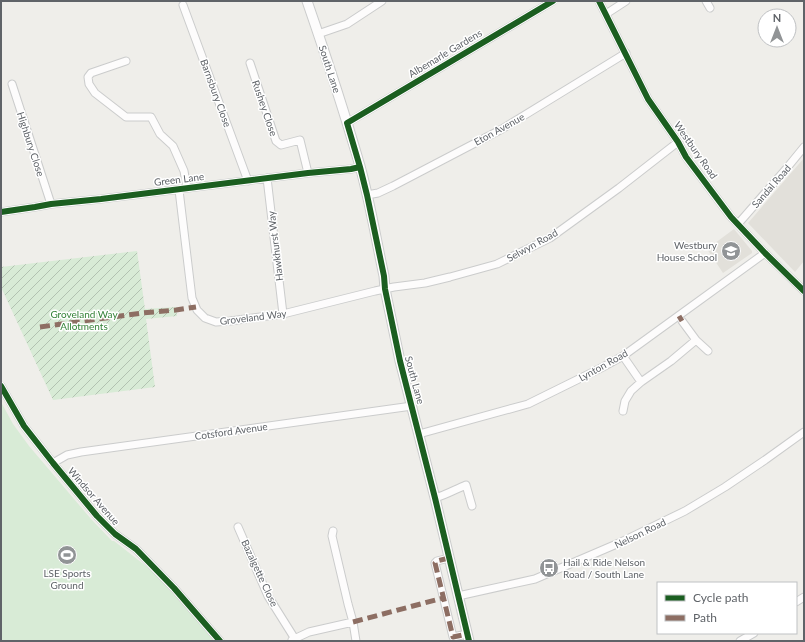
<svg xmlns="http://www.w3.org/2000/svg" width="805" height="642" viewBox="0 0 805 642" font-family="Lato,sans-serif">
<defs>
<pattern id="garden-furrows" width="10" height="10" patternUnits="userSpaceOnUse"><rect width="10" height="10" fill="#d8ebd6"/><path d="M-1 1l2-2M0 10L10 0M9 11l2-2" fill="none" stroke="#b2c2b1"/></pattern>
</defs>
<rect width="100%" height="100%" fill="#efeeea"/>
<!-- education -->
<path fill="#e2e0da" d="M804,158V261L795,272L748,223Z
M734,229L752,251V253L723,273L707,249Z"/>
<!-- green -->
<path fill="#d8ebd6" d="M1,402L13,424L29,446L91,519L112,541H114L151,570L187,609L214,641H1Z"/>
<!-- garden -->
<path fill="url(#garden-furrows)" d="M137,251L145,309L176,307L177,316L146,319L155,387L53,400L1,287V267Z"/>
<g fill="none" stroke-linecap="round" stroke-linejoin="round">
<defs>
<path id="minor" d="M599,1L648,99L678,142L686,157L731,217L765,253L804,291
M706,1L710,8
M183,5L248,181
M606,14L626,1
M318,34L347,24L382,1
M126,61L91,73L88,77L89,84L95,93L126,117H151L160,134L173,146L184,171L187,188
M250,63L276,141L281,145L300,140L308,173
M12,84L51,204
M347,123L553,1
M267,178L283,314
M179,190L192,298L197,310L205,318L216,322L230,321L283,314L375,291L394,287L425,283L450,277L497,264L550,238L619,188L678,142
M367,195L378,193L393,186L502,129L626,53
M1,212L35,207L51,204L101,199L308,173L351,169L360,167
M738,224L786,169L804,147
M682,321L696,340
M623,356L641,382
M1,386L24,426L53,463L97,516L115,534L136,549L174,588L220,641
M623,411L625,401L631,391L641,382L671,361L696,340L708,351
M419,434L528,404L601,368L623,356L765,253
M53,463L67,455L81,452L412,406
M435,498C446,495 456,489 466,485L472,506
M238,527L268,596L295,639
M333,531L332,536L348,604L353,622L356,641
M449,558L437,561L435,563L453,637L467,634
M458,596L535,579L619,543L685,511L725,487L765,460L804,432
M796,602L804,597
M292,640L309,632L353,622
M740,641L754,633"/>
<path id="tertiary" d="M307,1C326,56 344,111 360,166C370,202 376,239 384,276L385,289L400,361L435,498L469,641"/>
</defs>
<!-- minor casing -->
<use href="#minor" stroke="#cbcccc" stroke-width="9"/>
<!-- tertiary casing -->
<use href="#tertiary" stroke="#cbcccc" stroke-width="11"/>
<!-- minor -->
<use href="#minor" stroke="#fdfcfc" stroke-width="7"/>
<!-- tertiary -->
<use href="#tertiary" stroke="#fdfcfc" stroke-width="9"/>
<!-- quiet -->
<path stroke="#8d6e63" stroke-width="5" stroke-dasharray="10 5" stroke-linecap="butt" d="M679,316L682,321
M40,327L142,313L176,310L196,307
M449,558L437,561L435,563L453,637L467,634
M353,622L443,598"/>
<defs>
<path id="cycleway" d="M599,1L648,99L678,142L686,157L731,217L765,253L804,291
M1,212L35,207L51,204L101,199L308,173L351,169L360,167
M1,386L24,426L53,463L97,516L115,534L136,549L174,588L220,641
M469,641L435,498L400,361L385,289L384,276L367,195L360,167L347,123L553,1"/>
</defs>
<!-- cycleway casing -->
<use href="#cycleway" stroke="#fff" stroke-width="8"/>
<!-- cycleway -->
<use href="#cycleway" stroke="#1b5e20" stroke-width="6"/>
</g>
<!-- icons -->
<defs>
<symbol id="school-disc" viewBox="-11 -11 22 22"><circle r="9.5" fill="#919496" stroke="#fff"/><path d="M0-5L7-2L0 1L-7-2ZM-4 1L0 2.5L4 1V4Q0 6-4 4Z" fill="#fff"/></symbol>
<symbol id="stadium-disc" viewBox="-11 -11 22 22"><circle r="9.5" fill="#919496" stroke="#fff"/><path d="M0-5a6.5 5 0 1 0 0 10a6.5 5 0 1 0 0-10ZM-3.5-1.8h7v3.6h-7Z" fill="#fff"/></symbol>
<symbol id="bus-disc" viewBox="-11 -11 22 22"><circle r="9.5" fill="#919496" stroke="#fff"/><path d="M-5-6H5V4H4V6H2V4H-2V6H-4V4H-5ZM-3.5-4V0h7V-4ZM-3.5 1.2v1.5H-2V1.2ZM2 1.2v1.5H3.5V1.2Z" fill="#fff"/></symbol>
</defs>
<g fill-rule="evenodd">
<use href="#school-disc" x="720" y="240" width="22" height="22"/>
<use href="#stadium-disc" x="56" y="544" width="22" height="22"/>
<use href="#bus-disc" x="538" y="557" width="22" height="22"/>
</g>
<g text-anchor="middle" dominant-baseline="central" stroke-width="3" stroke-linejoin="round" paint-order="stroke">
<!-- street labels -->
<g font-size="10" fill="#5f6368" stroke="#fff">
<text transform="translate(445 53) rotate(-31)">Albemarle Gardens</text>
<text transform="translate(330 69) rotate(72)">South Lane</text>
<text transform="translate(216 93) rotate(70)">Barnsbury Close</text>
<text transform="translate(265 108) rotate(71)">Rushey Close</text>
<text transform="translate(499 129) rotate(-29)">Eton Avenue</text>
<text transform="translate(31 144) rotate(72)">Highbury Close</text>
<text transform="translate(696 150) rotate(55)">Westbury Road</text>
<text transform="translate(179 179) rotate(-7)">Green Lane</text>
<text transform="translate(771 186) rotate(-49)">Sandal Road</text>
<text transform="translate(532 245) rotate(-29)">Selwyn Road</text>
<text transform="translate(275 246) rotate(-97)">Hawkhurst Way</text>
<text transform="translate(253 317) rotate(-7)">Groveland Way</text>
<text transform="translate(603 365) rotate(-29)">Lynton Road</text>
<text transform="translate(415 380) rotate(75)">South Lane</text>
<text transform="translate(231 431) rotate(-8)">Cotsford Avenue</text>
<text transform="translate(94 496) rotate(49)">Windsor Avenue</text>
<text transform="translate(640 533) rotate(-26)">Nelson Road</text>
<text transform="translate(260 573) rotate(65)">Bazalgette Close</text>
</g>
<!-- poi labels -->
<g font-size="10" fill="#5f6368" stroke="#fff" text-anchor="end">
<text x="717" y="245">Westbury<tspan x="717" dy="12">House School</tspan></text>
<text x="563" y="562" text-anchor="start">Hail &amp; Ride Nelson<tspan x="563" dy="12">Road / South Lane</tspan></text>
<text x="67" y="573" text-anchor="middle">LSE Sports<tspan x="67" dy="12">Ground</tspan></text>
</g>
<!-- park labels -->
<g font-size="10" fill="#348238" stroke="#fff">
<text x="84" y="314">Groveland Way<tspan x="84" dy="12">Allotments</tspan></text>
</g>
</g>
<!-- border -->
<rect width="805" height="642" fill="none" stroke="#5f6368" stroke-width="4"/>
<!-- legend -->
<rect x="657" y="582" width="140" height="52" fill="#ffffff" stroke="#bfc1c3"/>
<rect x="665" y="595" width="20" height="6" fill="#1b5e20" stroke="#bfc1c3"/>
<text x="693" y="602" font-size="12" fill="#5f6368">Cycle path</text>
<rect x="665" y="615" width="20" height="6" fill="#8d6e63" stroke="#bfc1c3"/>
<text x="693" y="622" font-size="12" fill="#5f6368">Path</text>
<!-- north arrow -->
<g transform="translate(777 28)"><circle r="19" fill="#ffffff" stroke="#bfc1c3"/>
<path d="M0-3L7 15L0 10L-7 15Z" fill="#919496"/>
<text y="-6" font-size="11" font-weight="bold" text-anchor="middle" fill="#5f6368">N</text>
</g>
</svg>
